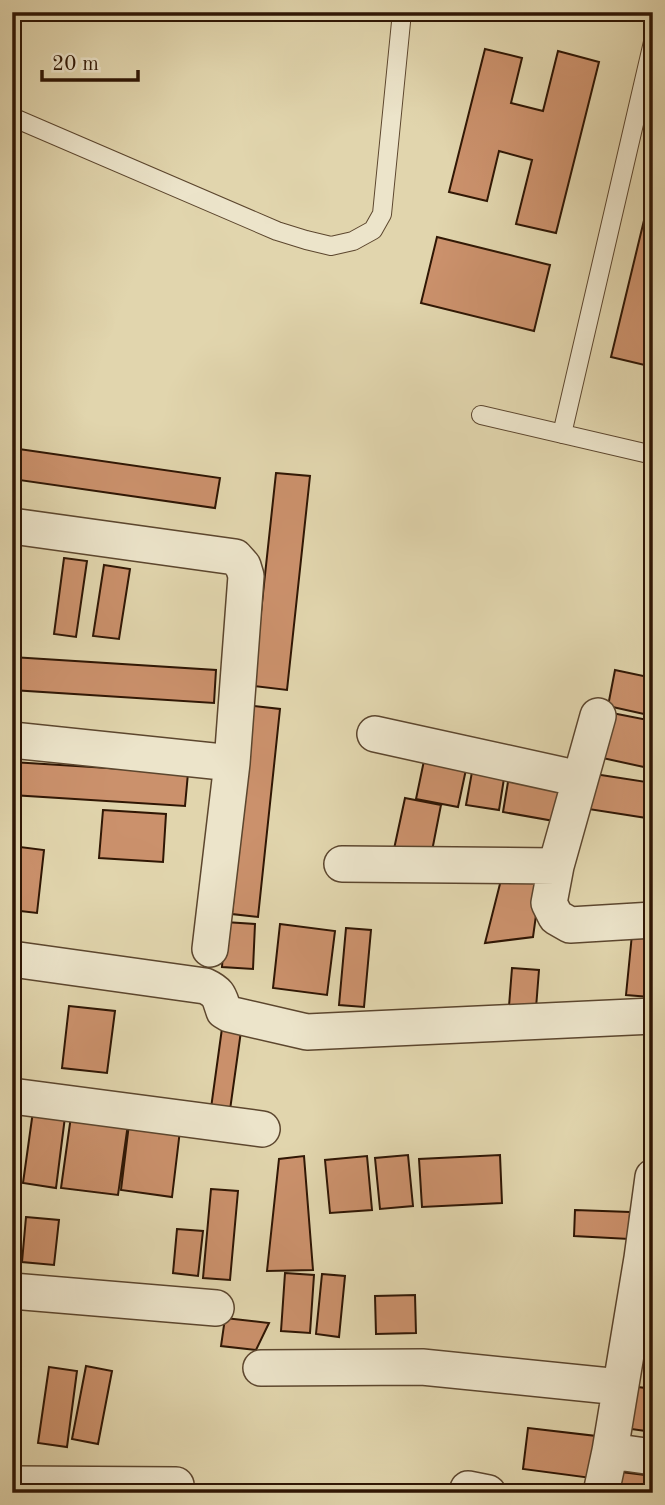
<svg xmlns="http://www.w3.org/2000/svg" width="665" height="1505" viewBox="0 0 665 1505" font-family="'Old Standard TT',serif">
<rect width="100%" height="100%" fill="#e1d5ad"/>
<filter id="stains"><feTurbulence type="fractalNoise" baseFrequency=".00286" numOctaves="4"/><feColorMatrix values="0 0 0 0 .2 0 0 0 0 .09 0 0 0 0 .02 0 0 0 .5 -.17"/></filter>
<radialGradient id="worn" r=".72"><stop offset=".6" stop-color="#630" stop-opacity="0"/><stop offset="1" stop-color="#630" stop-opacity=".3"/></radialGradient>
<!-- building -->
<path fill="#cb916c" stroke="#2f1604" stroke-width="2" d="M485,49L522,58L511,103L543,111L558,51L599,62L556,233L516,224L532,160L499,151L487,201L449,192Z
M653,183V367L611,357Z
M437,237L550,265L534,331L421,303Z
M12,448L220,478L215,508L12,479Z
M276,473L310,476L287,690L253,686Z
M64,558L87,561L76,637L54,634Z
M104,565L130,569L119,639L93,636Z
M12,657L216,670L214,703L12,690Z
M615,670L653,678V716L608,706Z
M253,706L280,709L258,917L232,914Z
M607,712L653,721V769L598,757Z
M426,751L468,760L458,807L416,799Z
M474,761L506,766L499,810L466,805Z
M12,762L188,773L185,806L12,795Z
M510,770L562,780L554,821L503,812Z
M588,773L653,783V819L582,808Z
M405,798L441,805L431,856L394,849Z
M103,810L166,814L163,862L99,858Z
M12,846L44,850L37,913L12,910Z
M503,872H542L533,937L485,943Z
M225,922L255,924L253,969L222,967Z
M280,924L335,931L327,995L273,988Z
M633,924L653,926V968L650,997L626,995Z
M346,928L371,930L364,1007L339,1005Z
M512,968L539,970L536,1008L509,1006Z
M69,1006L115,1011L107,1073L62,1068Z
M223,1021L242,1024L230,1110L211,1108Z
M34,1104L66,1109L56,1188L23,1183Z
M72,1109L129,1117L118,1195L61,1188Z
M130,1116L181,1122L172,1197L121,1190Z
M408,1155L413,1206L380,1209L375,1158Z
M500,1155L502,1203L422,1207L419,1159Z
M304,1156L313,1270L267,1271L279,1159Z
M367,1156L372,1210L330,1213L325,1160Z
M211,1189L238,1191L230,1280L203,1278Z
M575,1210L630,1212L629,1239L574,1236Z
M26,1217L59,1220L54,1265L22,1262Z
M177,1229L203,1231L198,1276L173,1273Z
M285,1273L314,1275L310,1333L281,1331Z
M322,1274L345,1276L339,1337L316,1334Z
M415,1295L416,1333L376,1334L375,1296Z
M12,1299L20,1300L14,1391L12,1390Z
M225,1318L269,1323L256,1350L221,1346Z
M86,1366L112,1371L98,1444L72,1439Z
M49,1367L77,1371L67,1447L38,1443Z
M630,1386L653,1389V1432L624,1428Z
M528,1428L596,1436L591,1478L523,1469Z
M621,1472L653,1476V1493H619Z
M221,1489V1493H185V1491Z"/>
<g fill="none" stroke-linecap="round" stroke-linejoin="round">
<defs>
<path id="service" d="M12,117L277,231L306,240L331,246L353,241L373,230L382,214L402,12
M481,415L653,455
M562,434L653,42"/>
<path id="minor" d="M12,526L235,557L243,566L246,576L232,763L210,949
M598,716L556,866L549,903L556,917L570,925L653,920
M375,734L580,779
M12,740L232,763
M342,864L556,866
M12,959L205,986C220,993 219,997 224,1011L229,1014L307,1032L653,1016
M12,1096L262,1129
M12,1291L216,1308
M261,1368L422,1367L620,1387
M610,1451L653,1457
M12,1484L176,1485
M468,1489L488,1493
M601,1493L610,1451L642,1258L653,1177"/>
</defs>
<!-- service casing -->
<use href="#service" stroke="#5c462e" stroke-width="20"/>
<!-- minor casing -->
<use href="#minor" stroke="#5c462e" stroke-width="38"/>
<!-- service -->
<use href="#service" stroke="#ece4ca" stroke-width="18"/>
<!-- minor -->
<use href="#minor" stroke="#ece4ca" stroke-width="35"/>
</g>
<!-- margin -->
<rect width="665" height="1505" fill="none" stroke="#e1d5ad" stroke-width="42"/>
<rect x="14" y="14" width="637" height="1477" fill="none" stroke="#2f1604" stroke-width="3.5"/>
<rect x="21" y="21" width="623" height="1463" fill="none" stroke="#2f1604" stroke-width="2"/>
<!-- scale -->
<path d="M42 70v10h96v-10" fill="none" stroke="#2f1604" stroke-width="3.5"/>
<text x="52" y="70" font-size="21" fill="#2f1604" stroke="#ece4ca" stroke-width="5" paint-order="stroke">20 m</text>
<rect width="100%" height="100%" filter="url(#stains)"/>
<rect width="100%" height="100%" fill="url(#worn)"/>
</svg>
